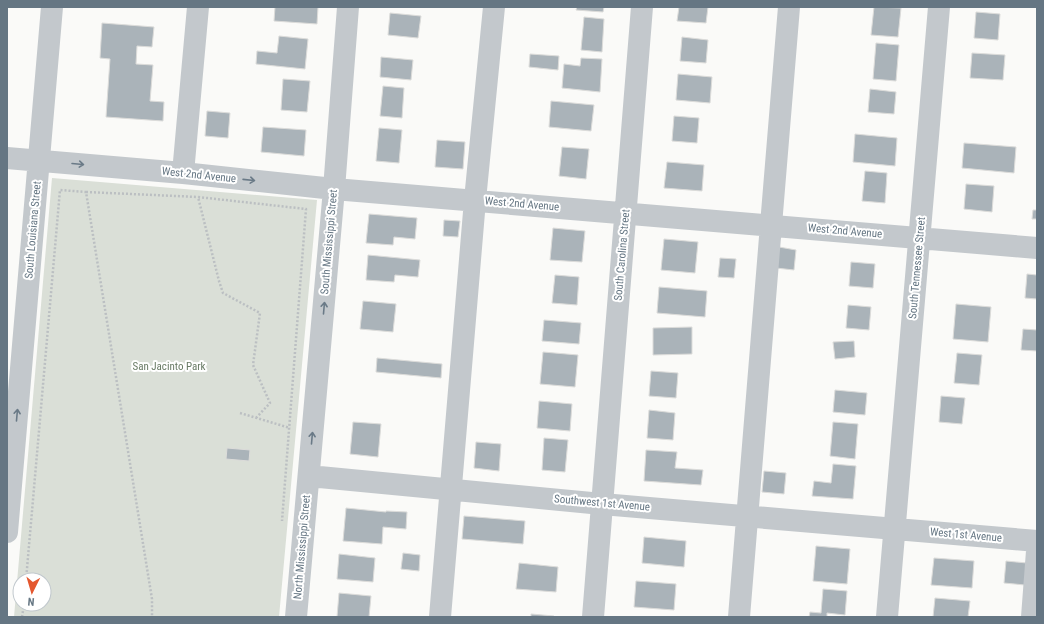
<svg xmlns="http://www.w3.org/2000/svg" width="1044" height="624" viewBox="0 0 1044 624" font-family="'Roboto Condensed',sans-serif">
<rect width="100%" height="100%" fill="#fafaf8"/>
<!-- green -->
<path fill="#dadfd7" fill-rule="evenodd" d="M52,178L317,200L279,617H14ZM20,580H44V604H20Z"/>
<!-- building -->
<path fill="#aab3b9" stroke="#dcdcda" d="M275,7H318L317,24L274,21Z
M577,7H604L603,12L576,10Z
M679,7H708L706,23L677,21Z
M874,7L901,8L898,37L871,35Z
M976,12L1000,14L998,40L974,38Z
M390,13L421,16L418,38L388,35Z
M584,17L604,19L602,52L581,50Z
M102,23L154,27L152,47L137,46L136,64L153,65L150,101L164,102L163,121L106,117L110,59L100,58Z
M279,36L308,39L305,69L256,64L257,51L277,53Z
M682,37L708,40L706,63L680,61Z
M876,43L899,45L896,81L873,79Z
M972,53L1005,55L1003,80L970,78Z
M530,54L559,56L558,70L529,67Z
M381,57L413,60L411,80L380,77Z
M581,58L602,59L600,92L562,88L564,64L580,66Z
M678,74L712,77L710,103L676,100Z
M283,79L310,81L307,112L281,110Z
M383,86L404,88L402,118L380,116Z
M870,89L896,92L894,114L868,112Z
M551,101L594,105L591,131L549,127Z
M207,111L230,113L228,138L205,136Z
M674,116L699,118L697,143L672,141Z
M263,127L306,130L304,156L261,152Z
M379,128L402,130L399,163L376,161Z
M855,134L897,138L895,166L853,162Z
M437,140L465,142L463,169L435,167Z
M964,143L1016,147L1014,173L962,168Z
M562,147L589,149L586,179L559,176Z
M667,162L704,165L702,191L664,188Z
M865,171L887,173L885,203L862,201Z
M966,184L994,186L992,212L964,209Z
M1033,210H1037V219H1032Z
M369,214L417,218L415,239L394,237L393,245L366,243Z
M444,220L460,221L458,237L443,236Z
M553,228L585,231L582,262L550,260Z
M664,239L698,242L695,273L661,270Z
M779,247L796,250L794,270L776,268Z
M368,255L420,260L418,277L395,275L394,282L366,280Z
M720,258L736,259L734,278L718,277Z
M851,262L875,264L873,288L849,286Z
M1027,274L1037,275V299L1025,298Z
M555,275L579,277L577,305L552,303Z
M659,287L707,291L705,317L657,313Z
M363,301L396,304L393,332L360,329Z
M956,304L991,307L988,342L953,339Z
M848,305L871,307L869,330L846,328Z
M544,320L581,323L579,344L542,341Z
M692,327V354L653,355V328Z
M1023,329L1037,330V351L1021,350Z
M854,341L855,357L835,359L833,342Z
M543,352L578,355L575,387L540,384Z
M957,353L982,355L979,385L954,383Z
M377,358L442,364L441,378L376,372Z
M651,371L678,373L676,398L649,396Z
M835,390L867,393L865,415L833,412Z
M941,396L965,398L962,424L939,422Z
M539,401L572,404L570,431L537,428Z
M649,410L675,413L673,440L647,438Z
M353,422L381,424L378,457L350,454Z
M833,422L858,424L855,459L830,456Z
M544,438L568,440L565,472L542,470Z
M476,442L501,444L499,471L474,468Z
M227,448L250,450L249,461L226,459Z
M646,450L677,452L675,468L703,470L701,485L644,481Z
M833,464L856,466L853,499L812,496L814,481L831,483Z
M764,471L786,473L784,494L762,492Z
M346,508L386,512V511L407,512L406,529L383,527L382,544L343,541Z
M464,516L525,521L523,544L462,539Z
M644,537L686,541L684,567L642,563Z
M816,546L850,549L847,584L813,581Z
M403,553L420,555L419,571L401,569Z
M339,554L375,558L373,582L337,579Z
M934,558L974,561L972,588L931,585Z
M1006,561L1027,563L1025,585L1004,583Z
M519,563L558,567L556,592L516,589Z
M636,581L676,584L674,610L634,607Z
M823,589L847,591L845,615L827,613V617H809L810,612L821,613Z
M339,593L371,596L369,617H337Z
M935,598L970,601L968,617H933Z
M531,614L554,616V617H531Z"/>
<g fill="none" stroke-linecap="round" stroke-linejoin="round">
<!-- path -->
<path stroke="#bbbfc2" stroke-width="2.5" stroke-dasharray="2 2" stroke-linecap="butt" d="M86,192L198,197
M240,413L290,428
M256,418L270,403L253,365L260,313L223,293L219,281L198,197L306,209L282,521
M26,580L60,190L86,192L152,599V617
M22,617L24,604"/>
<!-- minor -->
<path stroke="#c3c8cc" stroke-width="22" d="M7,158L183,173L334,189L1037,248
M183,173L198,7
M309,476L602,504L1037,541
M7,532L52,7
M296,617L334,189L348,7
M440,617L475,200L494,7
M593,617L642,7
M739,617L771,225L789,7
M887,617L939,7
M1032,617L1037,551"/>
</g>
<!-- one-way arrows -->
<defs><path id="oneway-shaft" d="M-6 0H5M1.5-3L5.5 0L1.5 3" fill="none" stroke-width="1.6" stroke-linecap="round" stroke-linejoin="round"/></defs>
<g stroke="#6a7a87">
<use href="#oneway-shaft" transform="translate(78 164) rotate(5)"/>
<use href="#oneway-shaft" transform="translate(249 180) rotate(6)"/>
<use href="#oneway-shaft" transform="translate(324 308) rotate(-85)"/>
<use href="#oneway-shaft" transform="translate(17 415) rotate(-85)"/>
<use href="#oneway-shaft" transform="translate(312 438) rotate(-85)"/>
</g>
<g text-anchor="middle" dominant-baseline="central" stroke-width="4" stroke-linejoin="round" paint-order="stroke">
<!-- street labels -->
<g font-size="11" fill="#657683" stroke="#fff">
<text transform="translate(199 175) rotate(6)">West 2nd Avenue</text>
<text transform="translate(522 204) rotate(5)">West 2nd Avenue</text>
<text transform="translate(33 230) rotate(-85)">South Louisiana Street</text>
<text transform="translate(845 231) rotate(5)">West 2nd Avenue</text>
<text transform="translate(329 242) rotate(-85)">South Mississippi Street</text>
<text transform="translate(622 255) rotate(-85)">South Carolina Street</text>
<text transform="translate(917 268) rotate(-85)">South Tennessee Street</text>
<text transform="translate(602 503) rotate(5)">Southwest 1st Avenue</text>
<text transform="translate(966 535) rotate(5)">West 1st Avenue</text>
<text transform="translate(302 547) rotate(-85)">North Mississippi Street</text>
</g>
<!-- park labels -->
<g font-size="11" fill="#687a64" stroke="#fff">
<text x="169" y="366">San Jacinto Park</text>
</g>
</g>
<!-- border -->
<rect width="1044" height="624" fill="none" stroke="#657683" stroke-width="16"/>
<!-- north arrow -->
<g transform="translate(32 592) rotate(185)"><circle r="19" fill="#ffffff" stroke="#c1c8cd"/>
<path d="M0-3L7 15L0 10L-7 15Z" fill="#e4572e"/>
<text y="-6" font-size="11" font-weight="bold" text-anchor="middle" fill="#657683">N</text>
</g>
</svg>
